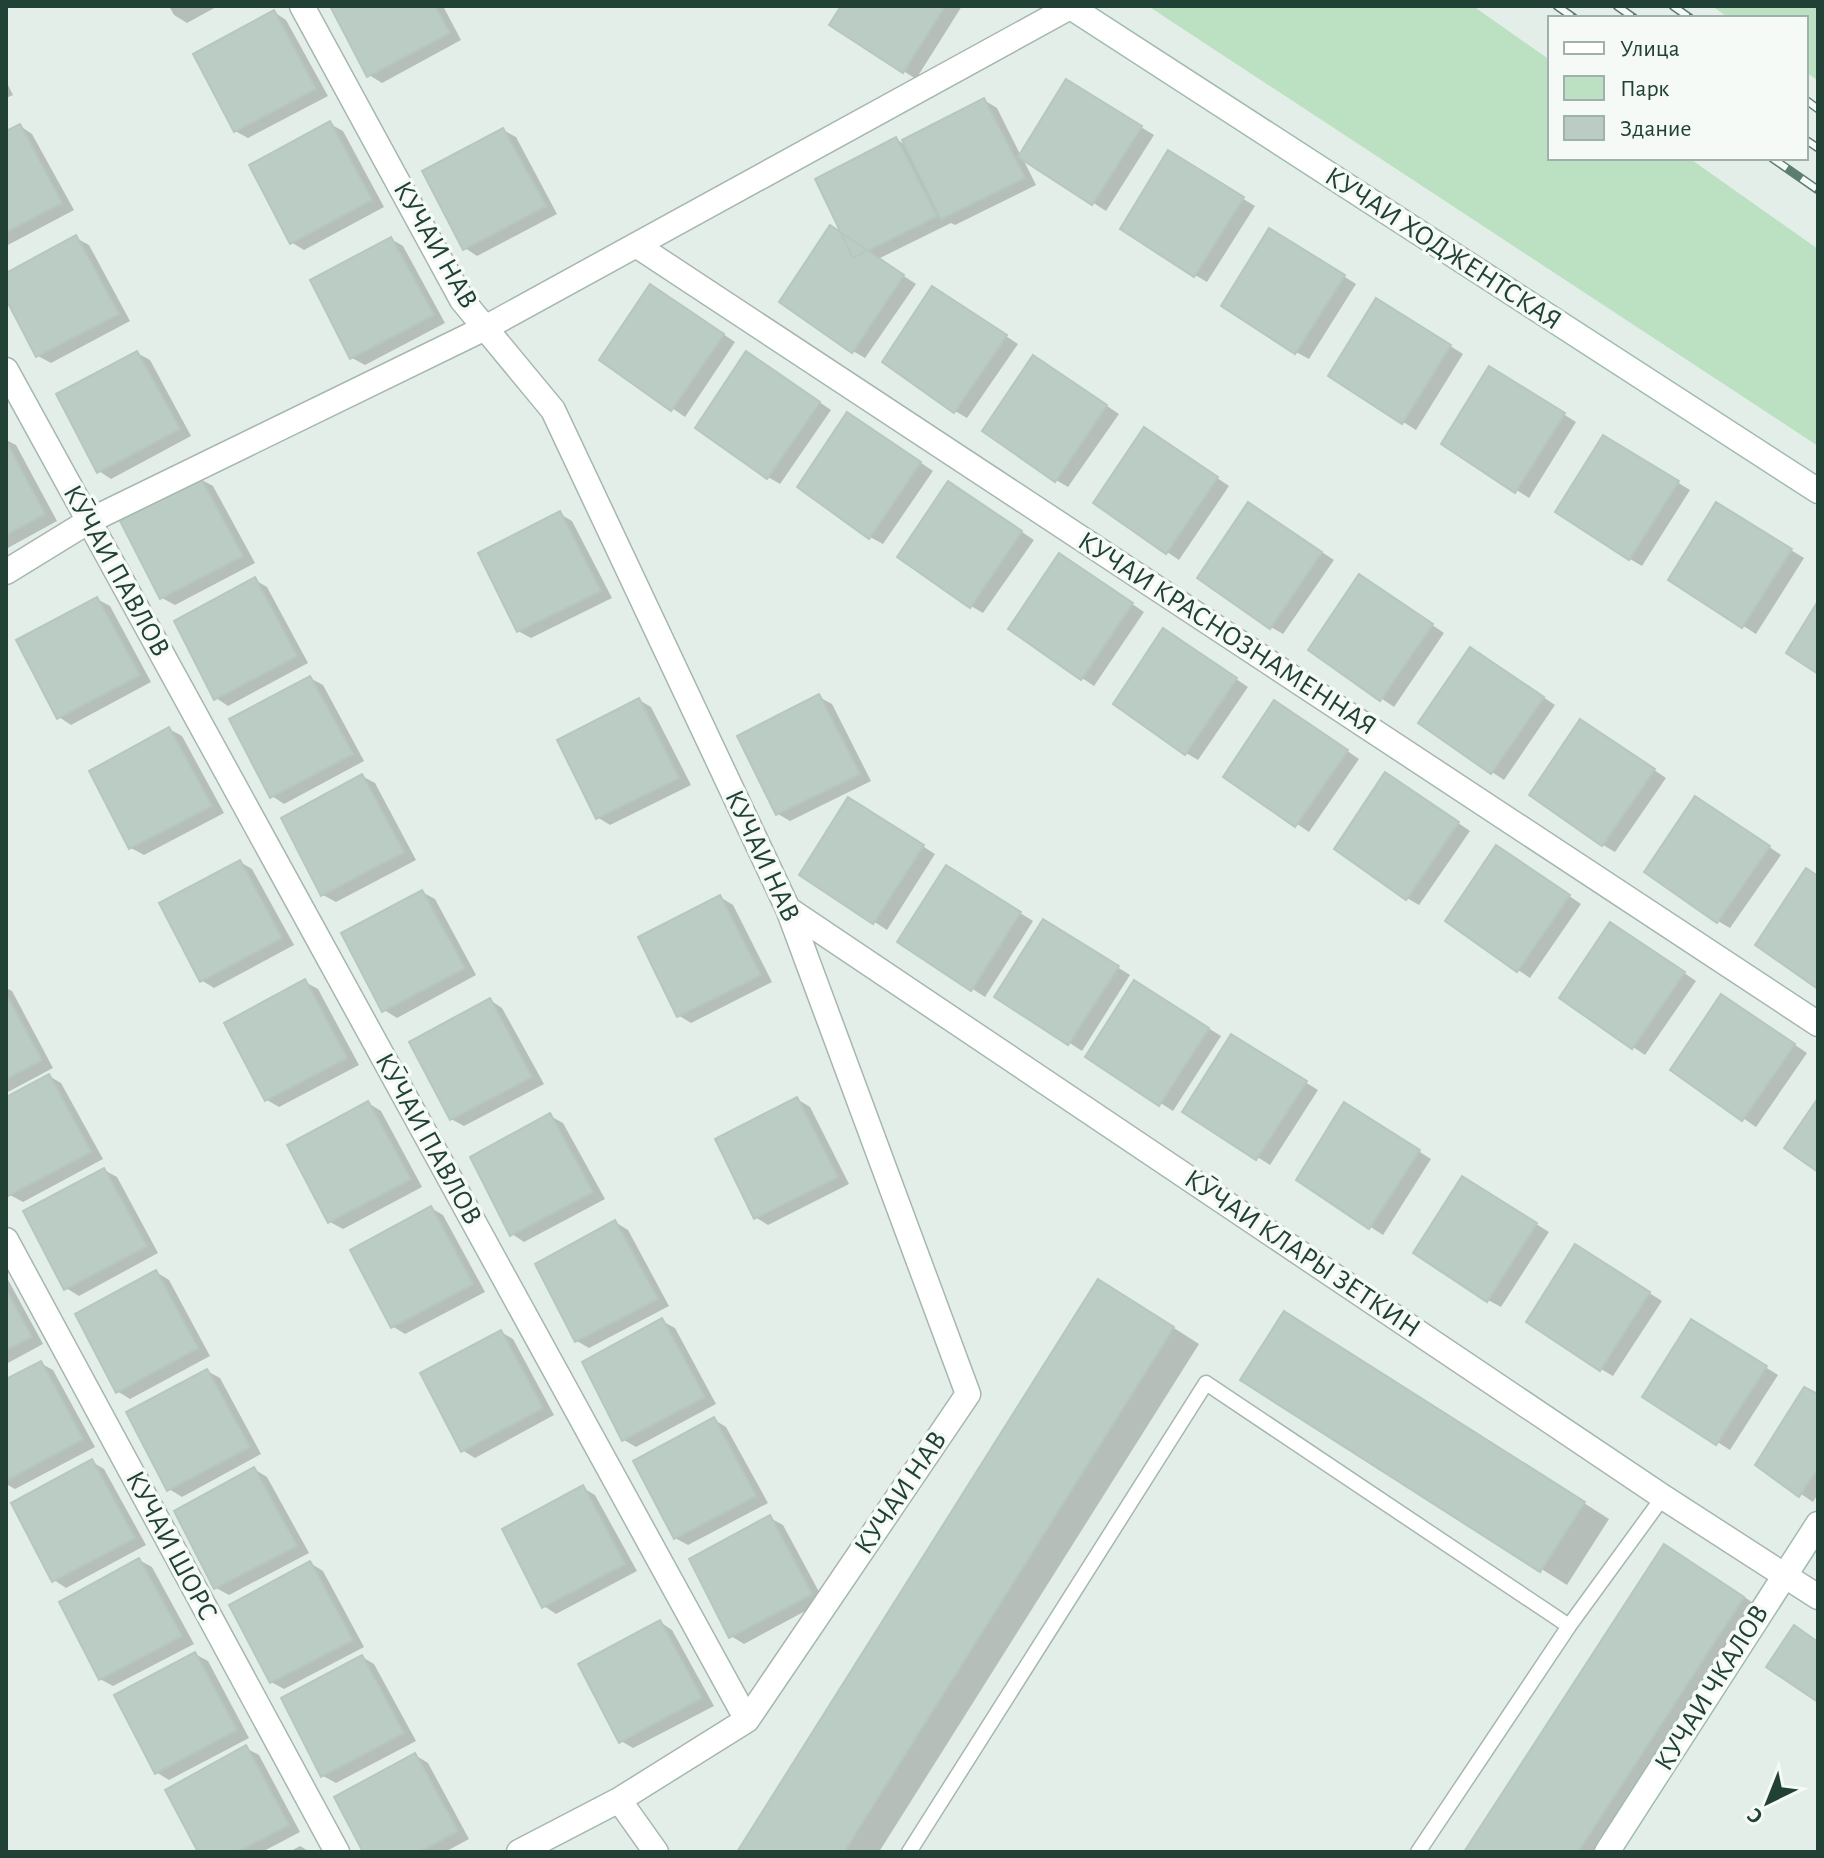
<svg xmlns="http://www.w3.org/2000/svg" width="1824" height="1858" viewBox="0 0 1824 1858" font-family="'Alegreya Sans',sans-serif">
<rect width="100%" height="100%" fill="#e4eee8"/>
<!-- green -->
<path fill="#bbe1c2" d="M1148,6H1473L1550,60V158H1689L1818,249V446Z
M1712,6H1818V81L1806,72V18H1729Z"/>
<!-- shadow -->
<path fill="#0003" d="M169,6H218L187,23L174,15Z
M333,6H443L461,40L382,83L369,75Z
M843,6H962L916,79L831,25Z
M274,12L286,20L328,96L248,138L235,131Z
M6,81L13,95L6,98Z
M1067,82L1154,135L1106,211L1022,157L1036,185L955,225L951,223L878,259L916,284L865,358L853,351L845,236L896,139L907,146L984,100L997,108L1021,156Z
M330,124L343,131L384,207L304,250L291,242Z
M20,126L32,134L74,210L6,246V134Z
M503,130L516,137L557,214L477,256L465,248Z
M1168,153L1255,206L1207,282L1195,275Z
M1282,237L1356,284L1309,359L1296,352Z
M76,238L89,245L130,321L51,363L38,356L6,295V275Z
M391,239L403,246L445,323L365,365L352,358Z
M663,294L735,342L685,417L601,359Z
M945,296L1018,344L967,418L955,411Z
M1389,308L1463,354L1416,430L1330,376Z
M137,353L150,360L191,436L111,479L99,471Z
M759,361L831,410L780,484L768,477Z
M1046,365L1119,414L1068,487L1056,480Z
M1503,376L1576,422L1529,498L1444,444Z
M861,422L933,471L883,544L870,537Z
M1157,437L1229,486L1179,560L1167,552Z
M1603,437L1690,490L1642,566L1630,559Z
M6,440L16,445L57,521L6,549Z
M200,479L213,486L255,563L175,605L162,598Z
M961,491L1034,540L983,613L971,606Z
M1716,505L1804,558L1756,634L1671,580Z
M1261,512L1334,560L1283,634L1271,627Z
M560,514L572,521L612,598L531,638L518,631Z
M1072,563L1144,612L1094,686L1082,678Z
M255,580L267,587L308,663L228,706L216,698Z
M1372,584L1444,633L1394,707L1310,650Z
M97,599L110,606L151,682L71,725L59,717Z
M1176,638L1248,687L1198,760L1186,753Z
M1483,656L1555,705L1504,780L1492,772Z
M310,678L323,685L364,761L284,804L272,796Z
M819,697L832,704L871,781L790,821L778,814Z
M639,700L651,707L691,785L610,825L597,817Z
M1287,710L1359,759L1309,832L1226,776Z
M169,729L182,736L224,813L144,855L131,848Z
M1594,729L1666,778L1615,852L1603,845Z
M362,776L375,783L416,860L336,902L323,895L283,819Z
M1398,782L1470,831L1419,905L1407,898Z
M1709,806L1781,855L1730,928L1718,921Z
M861,807L935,854L887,930L802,875Z
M1509,855L1581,904L1530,978L1518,970Z
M240,862L252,869L294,945L214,988L201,980Z
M959,875L1033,921L985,997L900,942Z
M422,892L435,899L476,975L397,1018L384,1010Z
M720,897L733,905L772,982L691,1023L678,1015Z
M1056,929L1130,975L1082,1051L997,996Z
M1624,932L1696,981L1645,1055L1633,1047Z
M305,982L318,989L359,1065L279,1107L267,1100Z
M6,988L12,991L53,1068L6,1093Z
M1147,990L1221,1036L1173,1111L1088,1057Z
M490,1000L502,1008L544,1084L464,1126L451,1119Z
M1734,1004L1807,1053L1756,1127L1673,1070Z
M1244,1044L1318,1090L1270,1165L1185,1111Z
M49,1076L61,1083L103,1159L23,1202L10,1195L6,1187V1099Z
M797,1099L810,1107L849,1184L768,1225L755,1217Z
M368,1103L381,1111L422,1187L343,1229L330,1222Z
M1357,1112L1431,1159L1383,1235L1298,1180Z
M550,1116L563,1123L605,1199L524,1242L512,1234Z
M104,1170L117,1177L158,1253L79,1296L66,1288Z
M1475,1186L1549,1232L1501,1307L1488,1300Z
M431,1208L443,1215L485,1292L405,1334L392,1326Z
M615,1222L628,1230L669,1306L589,1348L577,1341Z
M1588,1254L1662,1301L1613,1376L1601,1369Z
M156,1272L169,1280L210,1356L130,1399L117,1391Z
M6,1276L43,1344L6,1364Z
M1124,1296L1199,1344L879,1852H739Z
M662,1321L675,1328L716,1404L636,1447L624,1440Z
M1310,1328L1609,1519L1567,1585L1242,1380Z
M1704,1329L1778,1375L1730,1450L1645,1396Z
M501,1332L513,1339L554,1415L475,1458L462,1450Z
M40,1363L53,1370L95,1447L15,1489L6,1484V1382Z
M207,1371L220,1378L261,1454L182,1497L169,1489Z
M1818,1397V1494L1813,1502L1758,1465Z
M713,1419L726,1427L768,1503L688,1545L675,1538Z
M92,1462L104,1469L146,1545L66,1588L54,1580Z
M254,1469L267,1477L309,1553L229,1595L216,1588Z
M583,1488L595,1495L637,1571L556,1614L544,1606Z
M770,1518L783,1525L824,1601L744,1644L731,1636Z
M139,1560L152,1567L194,1644L113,1686L100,1679Z
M1690,1562L1769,1613L1614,1852H1466Z
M310,1563L323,1571L364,1647L284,1689L271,1682Z
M660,1622L672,1630L714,1706L633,1748L621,1741Z
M195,1654L208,1661L249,1738L169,1780L156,1772Z
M362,1657L374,1664L416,1741L336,1783L323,1776Z
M246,1748L259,1755L300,1832L262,1852H200Z
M415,1755L428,1763L469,1839L445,1852H365Z
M300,1846L310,1852H289Z"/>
<!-- building -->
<path fill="#bbccc4" stroke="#b5c8bf" stroke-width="2" d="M330,6H435L450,33L367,77Z
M841,6H945L903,73L829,25Z
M274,10L316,89L234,132L193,54Z
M1066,79L1142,126L1092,205L1018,157Z
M984,98L1025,178L941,219L902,140Z
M330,121L372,200L290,244L249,165Z
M20,124L62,203L6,232V131Z
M503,128L546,206L463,250L422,171Z
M896,137L937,216L853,258L815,179Z
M1168,150L1244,197L1194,277L1120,229Z
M830,225L904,275L852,353L779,302Z
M1269,228L1345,275L1295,354L1221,306Z
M76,235L119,314L36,357L6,299V273Z
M391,237L434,315L350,359L310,280Z
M650,284L724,334L671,411L599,360Z
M932,286L1007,335L954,413L882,362Z
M1376,298L1451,345L1402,424L1328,376Z
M137,351L180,429L97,473L56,394Z
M746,351L820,402L767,479L695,428Z
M1033,355L1107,405L1055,482L982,431Z
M1489,366L1565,413L1515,493L1441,444Z
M847,412L921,462L869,539L797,487Z
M1144,427L1218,477L1166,554L1093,503Z
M1603,435L1679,481L1629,560L1555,512Z
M6,441L45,514L6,535Z
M200,477L243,556L160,599L120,521Z
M948,481L1022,531L970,608L897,557Z
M1248,502L1322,552L1270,629L1197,578Z
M1716,502L1792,549L1742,628L1668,580Z
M560,511L601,591L517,632L478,553Z
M1059,553L1133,603L1081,680L1008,629Z
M1359,574L1433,624L1380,701L1308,650Z
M255,577L297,656L214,700L174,621Z
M97,597L140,675L57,719L16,640Z
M1818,601V674L1786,653Z
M1163,628L1237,678L1185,755L1113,704Z
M1470,647L1544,697L1491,774L1418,723Z
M310,676L353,754L270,798L229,719Z
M819,694L860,774L776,815L737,736Z
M639,698L679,778L596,819L557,740Z
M1274,700L1348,750L1295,827L1223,777Z
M1580,719L1655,769L1602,846L1529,795Z
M169,727L212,806L129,849L89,771Z
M1385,772L1459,822L1406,900L1334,849Z
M362,774L404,852L321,896L281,818Z
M1695,796L1770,846L1717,923L1644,872Z
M848,797L924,845L873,924L799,875Z
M1496,845L1570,895L1517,972L1445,921Z
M240,860L282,938L200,982L159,903Z
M946,865L1021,912L971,991L897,942Z
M1806,868L1818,876V989L1755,945Z
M422,890L465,968L382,1012L341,933Z
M720,895L761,975L677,1017L638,937Z
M1043,919L1119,966L1068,1045L994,997Z
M1610,922L1685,972L1632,1049L1559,998Z
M305,979L347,1058L265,1101L224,1023Z
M1134,980L1209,1028L1159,1106L1085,1057Z
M6,994L42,1060L6,1079Z
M1721,994L1795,1044L1742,1121L1670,1070Z
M490,998L532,1077L450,1120L409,1042Z
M1231,1034L1307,1081L1256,1160L1182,1112Z
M49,1074L91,1152L8,1196L6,1192V1097Z
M797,1097L838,1177L754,1219L715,1139Z
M1818,1098V1172L1784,1148Z
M368,1101L411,1179L328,1223L287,1145Z
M1344,1102L1420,1150L1369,1229L1296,1180Z
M550,1113L593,1192L510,1236L470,1157Z
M104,1168L147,1246L64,1290L23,1211Z
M1462,1176L1537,1223L1487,1302L1413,1253Z
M431,1206L473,1284L391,1328L350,1250Z
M615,1220L658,1299L575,1342L535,1264Z
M1575,1244L1650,1292L1600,1371L1526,1322Z
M156,1270L198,1348L116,1393L75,1314Z
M1098,1279L1174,1327L844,1852H737Z
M6,1290L32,1337L6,1350Z
M1284,1311L1585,1502L1540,1572L1240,1380Z
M662,1318L705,1397L622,1441L582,1362Z
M1691,1319L1767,1366L1716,1445L1642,1397Z
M501,1330L543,1408L461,1452L420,1373Z
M41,1361L83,1439L6,1481V1379Z
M207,1369L250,1447L167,1491L126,1412Z
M1804,1387L1818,1394V1468L1799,1497L1755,1465Z
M714,1417L756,1496L674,1539L633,1461Z
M92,1459L135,1538L52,1582L11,1503Z
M254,1467L297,1546L214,1589L174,1511Z
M583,1485L625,1564L542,1608L502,1529Z
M770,1515L812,1594L729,1638L689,1559Z
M1664,1544L1744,1597L1578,1852H1464Z
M139,1558L182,1636L99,1680L59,1602Z
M310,1561L353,1640L270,1683L229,1605Z
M660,1620L702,1698L619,1743L578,1664Z
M1794,1625L1818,1642V1702L1766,1667Z
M195,1652L237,1730L155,1774L114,1695Z
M362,1655L404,1733L321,1777L281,1698Z
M246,1745L289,1825L237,1852H198L165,1790Z
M415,1753L458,1831L419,1852H363L334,1797Z"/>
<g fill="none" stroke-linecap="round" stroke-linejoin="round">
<defs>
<path id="lane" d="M909,1852L1206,1383L1569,1626L1663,1497
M1418,1852L1569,1626"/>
<path id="street" d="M302,6L462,300L553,410L788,909L968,1394L747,1720
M636,245L1818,1024
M6,370L747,1720L619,1800L656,1852
M6,572L89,521L485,328L1070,7
M788,909L1663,1497L1818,1597
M6,1240L337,1852
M519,1852L619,1800"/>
<path id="secondary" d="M1069,6L1818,491
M1607,1852L1818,1524"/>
</defs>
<!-- lane casing -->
<use href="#lane" stroke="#a6b7af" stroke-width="17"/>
<!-- street casing -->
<use href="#street" stroke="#a6b7af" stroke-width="27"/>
<!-- secondary casing -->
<use href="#secondary" stroke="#a1bbaf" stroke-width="27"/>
<!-- lane -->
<use href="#lane" stroke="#fff" stroke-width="14"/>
<!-- street -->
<use href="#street" stroke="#fff" stroke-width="24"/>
<!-- secondary -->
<use href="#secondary" stroke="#fff" stroke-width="24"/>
<defs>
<path id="rail" d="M1557,6L1574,18
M1617,6L1634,18
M1673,6L1690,18
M1806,100L1818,109
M1806,140L1818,148
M1772,158L1818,190"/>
</defs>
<!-- rail casing -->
<use href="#rail" stroke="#5c7d71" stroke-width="9"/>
<!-- rail -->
<use href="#rail" stroke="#f5faf7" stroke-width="6" stroke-dasharray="18" stroke-linecap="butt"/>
</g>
<g text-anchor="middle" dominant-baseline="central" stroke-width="7" stroke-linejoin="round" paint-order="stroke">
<!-- street labels -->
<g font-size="28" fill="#214136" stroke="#f5faf7">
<text transform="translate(435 245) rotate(60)">КУЧАИ НАВ</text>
<text transform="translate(1443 249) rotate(33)">КУЧАИ ХОДЖЕНТСКАЯ</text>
<text transform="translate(116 571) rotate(61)">КӮЧАИ ПАВЛОВ</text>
<text transform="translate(1227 634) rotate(33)">КУЧАИ КРАСНОЗНАМЕННАЯ</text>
<text transform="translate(762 856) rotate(65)">КУЧАИ НАВ</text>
<text transform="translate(428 1139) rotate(61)">КӮЧАИ ПАВЛОВ</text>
<text transform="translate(1302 1254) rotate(34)">КӮЧАИ КЛАРЫ ЗЕТКИН</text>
<text transform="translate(901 1493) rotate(-56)">КУЧАИ НАВ</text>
<text transform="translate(171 1546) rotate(62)">КУЧАИ ШОРС</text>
<text transform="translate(1712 1688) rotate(-58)">КУЧАИ ЧКАЛОВ</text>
</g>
</g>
<!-- border -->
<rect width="1824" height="1858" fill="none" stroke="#214136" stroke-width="16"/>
<!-- legend -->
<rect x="1548" y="16" width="260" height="144" fill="#f5faf7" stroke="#a0b0aa" stroke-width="2"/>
<rect x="1564" y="42" width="40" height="12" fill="#ffffff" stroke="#a0b0aa" stroke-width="2"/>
<text x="1620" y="56" font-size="24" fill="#214136">Улица</text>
<rect x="1564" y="76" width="40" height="24" fill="#bbe1c2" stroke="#a0b0aa" stroke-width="2"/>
<text x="1620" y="96" font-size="24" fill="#214136">Парк</text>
<rect x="1564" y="116" width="40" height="24" fill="#bbccc4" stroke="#a0b0aa" stroke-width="2"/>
<text x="1620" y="136" font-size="24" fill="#214136">Здание</text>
<!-- north arrow -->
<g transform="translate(1768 1802) rotate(223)" stroke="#f5faf7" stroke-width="6" paint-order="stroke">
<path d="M0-6L14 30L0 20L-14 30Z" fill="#214136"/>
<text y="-12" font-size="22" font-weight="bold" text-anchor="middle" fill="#214136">С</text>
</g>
</svg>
